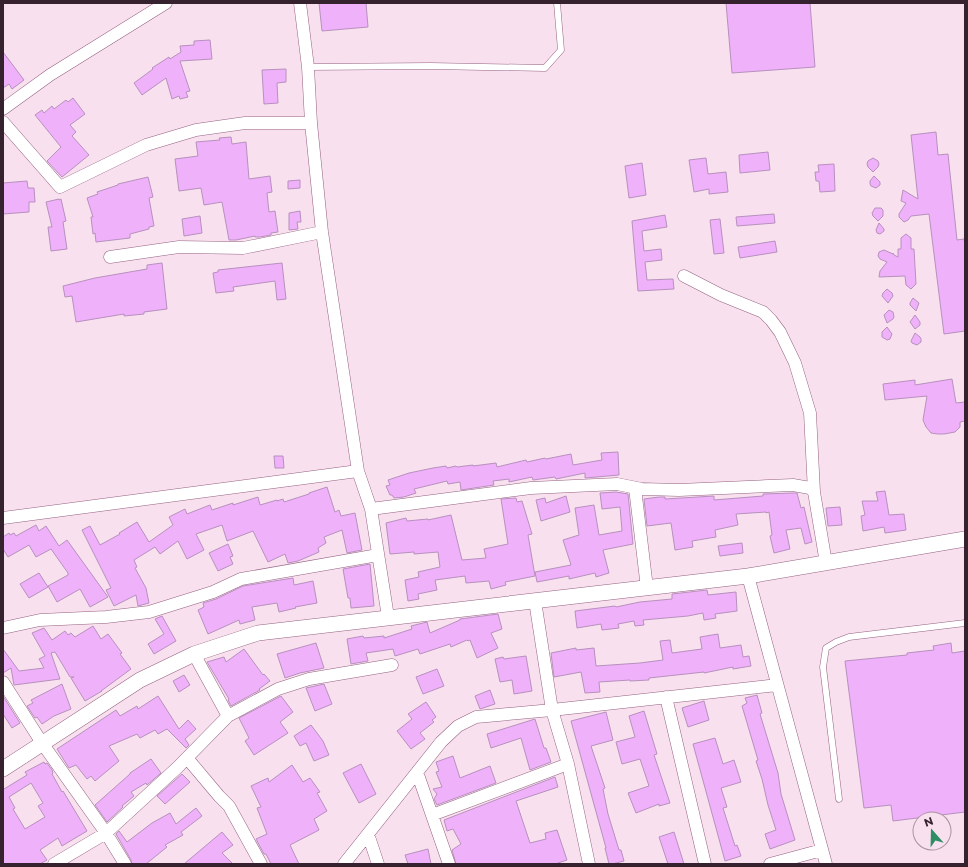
<svg xmlns="http://www.w3.org/2000/svg" width="968" height="867" viewBox="0 0 968 867" font-family="Montserrat,sans-serif">
<rect width="100%" height="100%" fill="#f8e0ee"/>
<!-- building -->
<path fill="#f0b1fb" stroke="#b790be" fill-rule="evenodd" d="M319,3H366L368,27L322,31Z
M726,3H810L815,67L732,73Z
M210,40L212,59L180,61L190,91L186,92L188,97L180,99L179,96L172,99L166,78L142,95L134,83L153,69L152,68L169,57L170,59L181,52L180,46L194,45V41Z
M3,52L24,80L12,89L9,84L3,88Z
M286,69V82L277,83L278,103L264,104L262,70Z
M73,98L85,114L70,125L76,132L72,136L89,155L62,177L47,161L61,147L35,115L42,110L44,113L52,106L54,109L66,100L68,102Z
M936,132L938,155L948,154L957,240L964,239L965,245V331L944,334L929,214L911,216L908,220L904,222L899,217V214L906,203L901,201L903,190L918,199L911,135Z
M231,137L232,144L246,142L249,179L270,176L272,192L267,193L269,212L275,211L278,232L271,233V235L260,237H255V236L236,240H229L222,202L204,205L201,188L179,191L175,159L198,156L196,142L220,140L219,138Z
M768,152L770,170L740,173L739,155Z
M706,158L708,174L726,172L728,192L709,194V189L694,192L689,160Z
M873,158L878,161L879,164L878,167L873,172L868,167L867,164L868,161Z
M642,163L646,195L629,198L625,166Z
M834,164L835,191L820,192L819,181H816L815,172H819L818,165Z
M874,176L880,182V185L876,188L871,186L870,184V181Z
M148,177L153,197L149,198L154,226L149,227V229L130,234V238L96,242L95,233L93,234L91,217H93L87,198L98,194L97,192L118,185V184Z
M300,180V188L288,189V181Z
M27,181L28,188H34L35,202H29V212L3,214V183Z
M59,199V200L61,199L66,221L63,222L67,249L51,251L48,227H52L46,202Z
M875,208H881L883,210V216L878,221L873,216L872,213Z
M300,211L301,222H297L298,229L289,230V213Z
M774,214L775,223L737,226L736,217Z
M665,215L667,227L642,231L644,251L661,249L662,260L645,262L647,280L673,279L674,289L638,291L632,221Z
M200,216L202,233L184,236L182,219Z
M720,219L724,253L714,254L710,220Z
M879,223L884,229V231L880,234L877,233L876,230Z
M906,234L911,238V249H914L916,284L911,289L906,285L905,276L879,277L880,271L887,262L880,259L878,256L879,252L884,250L893,254V253L894,255L898,257V249H901V238Z
M775,241L777,252L740,258L738,247Z
M162,263L167,309L144,312V314L124,316V314L76,322L72,296L65,297L63,286L95,278L147,269V265Z
M282,263L286,299L277,300L275,281L233,287L234,291L216,293L213,273L218,272V270Z
M887,289L892,293L893,296L888,303L882,296L883,293Z
M913,298L919,303L916,311L910,305V303Z
M889,310L893,312L894,317L893,319L887,323L884,315Z
M915,315L920,322V325L915,329L910,322Z
M887,327L892,334L890,339L887,340L882,337V332Z
M915,333L920,337L921,339V342L917,345L912,343L911,341Z
M952,379L956,403L965,402V421L960,422V427L955,432L944,434H938L931,433L926,427L923,420L927,396L885,400L883,384L915,380V385Z
M618,452L619,475L585,478V473L556,479L555,477L533,480L532,477L509,482V479L493,481L494,485L461,490L460,482L448,484L447,481L414,489L416,493L404,497L394,498L392,495H390L386,486L390,485L388,480L409,473L433,468L446,466L447,468L456,466L457,467L473,465V466L496,463L497,467L526,460L527,462L545,458L546,459L571,454L573,465L602,460L601,453Z
M274,456H283L284,468H275Z
M327,487L335,512L339,510L341,516L355,513L362,550L347,553L342,530L324,537L326,543L318,548L319,552L298,561L288,563L285,554L268,562L253,531L227,541L222,525L196,534L204,550L187,559L178,541L160,554L155,547L134,560L137,567L135,568L146,588L149,603L138,606L136,595L114,606L106,590L111,588L82,530L90,526L100,545L120,534L119,533L137,522L149,542L173,525L169,517L185,509L187,514L210,505L212,510L233,503V505L258,497L260,505L277,500V501L283,499L284,502L309,494V493Z
M885,491L889,515L904,514L906,530L885,533L884,527L863,531L861,516L865,515L862,501H878L876,492Z
M616,492L628,494L633,544L603,550L609,573L596,577L595,573L569,579V576L537,582L535,572L571,565L563,540L579,535L575,508L594,505L599,535L622,531L620,507L602,509L600,493Z
M793,493H797L801,508L804,507L812,542L805,544L801,528L786,530L790,549L774,553L770,536L772,535L769,512L766,513V512L736,514L738,525L715,530L716,537L692,541L693,547L675,550L671,523L647,526L644,499L659,497H665V499L714,496V500L763,496V494Z
M566,496L570,512L541,521L536,500L545,498L546,503Z
M516,498L517,502L522,501L532,534L528,535L535,576L505,582L506,585L491,589L489,581L466,583L465,576L435,580L437,590L418,594L419,599L408,601L405,580L419,577L418,572L440,567L438,552L414,554V552L390,554L386,523L406,518L407,521L428,519V520L451,515L462,560L486,558L484,549L508,544L501,499Z
M840,507L842,525L828,526L826,508Z
M36,525L39,531L46,526L59,546L67,540L108,597L90,607L80,589L57,602L48,586L68,575V573L51,549L36,557L29,545L8,557L3,549V537L9,533L10,535L14,533L16,536Z
M742,543L743,553L720,556L718,546Z
M228,544L233,556L230,557L233,564L218,571L209,553Z
M370,564L374,606L351,608L350,598H348L343,569Z
M39,573L48,587L29,598L20,584Z
M293,578L294,585L313,581L317,603L295,607L296,608L279,612L277,603L252,607L255,620L240,624L239,620L208,634L198,610L204,607L203,603L216,599L243,586Z
M707,590L708,595L736,592L737,611L715,614L716,618L704,620L703,613L688,616L643,620L644,625L635,626L634,621L618,624L619,628L602,630L601,624L577,628L575,611L615,606L616,607L640,602L672,599V594Z
M498,614L502,629L491,633L498,648L477,658L470,640L468,641L467,640L451,647L450,644L420,654L418,649L395,656L393,649L366,653L368,661L351,664L347,639L363,636L364,638L384,636V638L412,629L411,626L427,622L430,633L460,620V619Z
M162,616L176,641L154,654L148,644L164,634L155,619Z
M93,626L101,639L108,634L122,653L120,654L131,669L101,691H102L85,701L71,678L74,677H70L55,652L51,653L60,679L14,685L11,668L3,673V649L19,671L44,668L39,659L45,656L32,633L44,628L52,640L65,631L68,635L71,633L75,637Z
M718,634L720,648L741,645L743,657L749,656L751,666L733,669V667L704,673V672L649,678V680L630,681V680L599,682L600,692L585,693L581,672L554,677L551,653L576,648V650L594,648L596,666L640,663L663,660L660,641L670,640L672,653L702,649L700,637Z
M316,643L324,668L300,673L285,678L277,654Z
M951,643L952,653L965,651V812L893,821L891,805L864,808L845,661L907,655V653L934,650L933,646Z
M244,649L263,675L264,674L270,681L259,689L260,690L231,706L228,700L229,699L207,662L224,657L226,662Z
M526,656L532,691L514,694L512,680L500,682L495,659L503,657L504,659Z
M437,669L444,686L423,694L416,677Z
M184,675L190,685L179,692L173,681Z
M62,684L71,709L54,716L42,724L37,717L35,718L27,706L33,703L31,700Z
M324,684L332,704L315,711L306,688Z
M490,690L495,704L480,709L475,696Z
M757,695L762,713L760,714L778,773L781,794L795,840L770,849L765,834L776,830L768,805L762,779L756,761L758,760L742,706L747,703L745,698Z
M3,696L20,723L12,728L3,714Z
M158,696L179,729L188,720L196,729L185,739L189,745L186,748L167,729L158,734L155,730L140,738L137,734L109,746L119,761L95,781L91,776L87,779L76,765L69,768L57,749L116,710L120,716L137,706L138,709Z
M281,696L293,712L280,722L288,733L254,755L245,741L249,738L239,718Z
M704,701L709,720L688,727L682,708Z
M426,702L436,717L432,720L434,722L420,733L425,739L411,749L397,731L412,719L408,714Z
M644,711L657,754L654,755L670,803L659,806V804L636,813L628,793L649,786L640,759L622,764L616,742L635,737L629,716Z
M606,712L613,740L591,746L605,788L603,789L608,814L619,850H621L624,861L612,864H609L605,848H606L571,721Z
M535,719L544,748H546L551,762L530,770L521,738L491,748L487,734Z
M311,725L323,741L329,755L314,761L306,743L300,746L294,736Z
M715,738L723,764L734,760L741,782L721,788L727,807L723,808L735,846L737,845L741,856L725,861L693,744Z
M453,756L460,778L490,766L496,783L437,805L434,799L437,794L433,789L442,787L436,772L439,771L436,762Z
M151,759L161,773L147,785L146,783L131,792L134,796L122,806L123,807L107,822L95,805L130,774V773Z
M44,762L45,764L47,763L52,770L53,773L52,774L62,792L63,791L87,831L62,846L58,838L40,850L47,860L40,864H3V787L4,789L27,775L25,772ZM31,783L43,803L38,806L45,817L25,829L13,809L15,808L9,797Z
M361,764L376,794L359,803L343,773Z
M292,765L303,782L310,778L320,792L317,793L327,811L314,819L319,830L290,845L299,864H271L266,854H264L256,839L267,834L257,808L261,807L251,786L268,778L269,782Z
M182,774L190,782L165,804L157,796Z
M555,777L558,787L516,801L530,843L546,839L545,833L557,830L567,860L555,864H456L452,850L461,844L453,829L447,831L444,820Z
M196,808L202,816L181,832L183,835L165,845L167,847L146,864H132L131,860L116,834L119,831L127,842L152,823L170,813L176,824Z
M222,832L233,845L222,853L233,864H184Z
M674,832L684,864H668L659,837Z
M428,849L431,864H408L405,855Z"/>
<g fill="none" stroke-linecap="round" stroke-linejoin="round">
<defs>
<path id="service" d="M308,67L431,66L545,68L561,50L557,3
M839,799L823,667L826,648L836,642L849,637L965,623"/>
<path id="minor" d="M300,3L308,67L311,123L322,232L358,471L371,509L388,617
M3,109L50,75L166,3
M3,122L60,187L146,145L196,130L245,123H311
M110,257L179,247L243,248L322,232
M684,276L721,295L763,312L771,320L780,332L795,363L810,413L814,492L826,563
M635,488L647,588
M371,509L531,488L617,484L642,489L679,490L793,485L810,488L814,492
M3,518L358,471
M748,576L826,864
M535,601L552,710L568,764L589,864
M3,628L40,620L106,617L149,612L213,592L241,579L378,555
M194,654L228,716
M3,682L42,743L106,833L125,864
M666,697L705,864
M187,758L219,796L229,806L261,864
M417,772L449,864
M432,815L568,764
M368,834L378,864
M54,864L106,833L178,767L228,716L278,689L309,679L392,665
M344,864L441,742L458,726L476,717L552,710L777,685
M770,864L822,850"/>
<path id="tertiary" d="M3,769L140,680L194,654L258,633L748,576L965,539"/>
</defs>
<!-- service casing -->
<use href="#service" stroke="#956282" stroke-width="7"/>
<!-- minor casing -->
<use href="#minor" stroke="#956282" stroke-width="13"/>
<!-- tertiary casing -->
<use href="#tertiary" stroke="#956282" stroke-width="16"/>
<!-- service -->
<use href="#service" stroke="#fff" stroke-width="6"/>
<!-- minor -->
<use href="#minor" stroke="#fff" stroke-width="12"/>
<!-- tertiary -->
<use href="#tertiary" stroke="#fff" stroke-width="15"/>
</g>
<!-- border -->
<rect width="968" height="867" fill="none" stroke="#36212e" stroke-width="8"/>
<!-- north arrow -->
<g transform="translate(932 831) rotate(340)"><circle r="19" fill="#f8e0ee" stroke="#aa94a1"/>
<path d="M0-3L7 15L0 10L-7 15Z" fill="#2e8d65"/>
<text y="-6" font-size="11" font-weight="bold" text-anchor="middle" fill="#36212e">N</text>
</g>
</svg>
